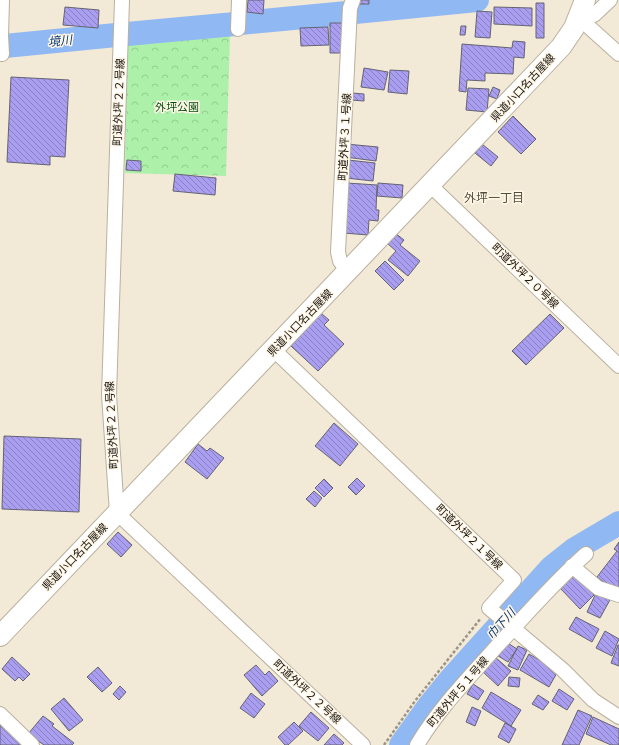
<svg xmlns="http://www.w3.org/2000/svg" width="619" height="745" viewBox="0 0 619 745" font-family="Roboto,'Noto Sans JP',sans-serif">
<defs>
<pattern id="park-crowns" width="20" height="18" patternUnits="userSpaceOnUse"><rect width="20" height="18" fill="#adf0aa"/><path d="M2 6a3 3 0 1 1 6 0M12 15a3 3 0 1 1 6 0" fill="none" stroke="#94cd91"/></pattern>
<pattern id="building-back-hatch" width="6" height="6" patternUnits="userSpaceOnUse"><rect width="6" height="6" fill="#a99ef0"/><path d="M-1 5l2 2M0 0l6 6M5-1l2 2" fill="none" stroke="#8980c1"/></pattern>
</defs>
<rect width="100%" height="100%" fill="#f3e9d7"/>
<!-- park -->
<path fill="url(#park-crowns)" d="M230,34L226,176L125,173L127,44Z"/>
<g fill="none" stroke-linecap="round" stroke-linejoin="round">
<!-- river -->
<path stroke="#90b8f2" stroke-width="24" d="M355,12L477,0
M240,23L347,13
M127,34L235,24
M5,46L116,35
M401,745L429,706L450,680L551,568L575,549L619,523"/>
</g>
<!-- building -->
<path fill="url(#building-back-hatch)" stroke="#646373" d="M248,0H264L263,14L247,12Z
M358,0H369V4H358Z
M536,3H544V38H536Z
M65,7L99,10L98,28L63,25Z
M494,7L532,8V26L494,24Z
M477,11L492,12L490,38L475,37Z
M330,23H344V53H330Z
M461,26H466L465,35H460Z
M328,27L329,45L301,46L300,28Z
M513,41L525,42L524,58L514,57L513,74L485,73V81L467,80L466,92L459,91L462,44L512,48Z
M364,68L388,72L384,90L361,87Z
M390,70L409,71L407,94L388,92Z
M11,77L69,80L65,157L50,156V165L7,162Z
M493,87L500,90L497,99L489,96Z
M468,88L489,89L487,112L466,110Z
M352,93L364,94V101L351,100Z
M513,116L536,139L521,154L498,132Z
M346,144L378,147L376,161L345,157Z
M482,144L498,157L491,166L475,153Z
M127,160L141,161V171L126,170Z
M348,160L375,163L373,181L346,178Z
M175,174L216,178L215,195L173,191Z
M347,183L377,185L376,210H379L378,221L369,220L368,235L344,233Z
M378,183L403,185L402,198L377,196Z
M395,233L404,240L400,245L420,261L408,276L388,260L396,251L387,243Z
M385,261L404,280L394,290L375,271Z
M321,313L329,320L324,325L344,344L318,371L291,346Z
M550,314L564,328L526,365L512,351Z
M334,423L358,444L340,466L315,446Z
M4,436L81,439L79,512L2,509Z
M198,444L207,451L210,448L224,458L207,479L185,462Z
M357,478L365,486L356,495L348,487Z
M324,479L333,488L324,497L315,488Z
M314,491L322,498L315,507L306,499Z
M118,532L132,545L121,557L107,544Z
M619,542V586L615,591L597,577L617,551L614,549Z
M573,574L594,595L580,609L560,588Z
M597,591L611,598L600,618L587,612Z
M576,617L599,629L592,642L569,629Z
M605,631L619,639L612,656L596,648Z
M503,640L517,649L508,662L495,654Z
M618,645H619V666L611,663Z
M518,646L527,650L518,670L508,666Z
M529,654L558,671L549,687L520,670Z
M12,657L30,674L23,681L19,677L15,681L2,669Z
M495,657L511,671L498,686L482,671Z
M256,665L265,675L269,671L278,681L262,696L244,675Z
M98,667L112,683L102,692L87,677Z
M509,677L520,678L519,687L508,686Z
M473,684L484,691L478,700L467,694Z
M120,686L126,692L119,700L113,694Z
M559,689L574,699L567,710L552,701Z
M491,692L521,710L511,726L482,708Z
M251,693L265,704L254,718L240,708Z
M538,695L549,702L543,710L532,704Z
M64,698L83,720L69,731L51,709Z
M472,707L481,711L475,726L466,722Z
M578,710L592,716L579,745H562Z
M311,712L329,728L318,741L299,726Z
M43,716L54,724L52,726L74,743L72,745H44L28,734Z
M593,717L619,729V745H611L586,734Z
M294,722L303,731L288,745H285L278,737Z
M505,723L516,729L509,743L498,737Z
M0,724L24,745H0Z
M334,734L344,743L342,745H324Z"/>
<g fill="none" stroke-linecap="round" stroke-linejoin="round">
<defs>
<path id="street" d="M2,0L1,36L2,54
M122,0L109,395L117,513L363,745
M579,18L619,54
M579,18L594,15L610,0
M238,29L239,0
M430,185L619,366
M348,272L340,261L338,252L350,8L353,0
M274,350L514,580L489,608L563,670L593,700L619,717
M572,566L598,588L619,595
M0,714L32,745
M417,745C439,708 469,678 497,646C526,615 554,582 586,554"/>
<path id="secondary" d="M0,636L561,47L574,28L585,0"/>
</defs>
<!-- street casing -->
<use href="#street" stroke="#b9b09e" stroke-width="16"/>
<!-- secondary casing -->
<use href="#secondary" stroke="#b9b09e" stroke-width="22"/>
<!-- path -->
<path stroke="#9c9487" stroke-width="2.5" stroke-dasharray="3 2" stroke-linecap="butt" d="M384,745L415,701L481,618"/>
<!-- street -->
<use href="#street" stroke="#fff" stroke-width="14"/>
<!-- secondary -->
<use href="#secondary" stroke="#fff" stroke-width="20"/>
</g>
<g text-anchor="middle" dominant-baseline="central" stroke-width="3" stroke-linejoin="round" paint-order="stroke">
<!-- street labels -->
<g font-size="11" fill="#1b1711" stroke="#fff7e8">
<text transform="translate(523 88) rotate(-47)">県道小口名古屋線</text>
<text transform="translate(119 102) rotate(-88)">町道外坪２２号線</text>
<text transform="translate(345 137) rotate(-87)">町道外坪３１号線</text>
<text transform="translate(525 276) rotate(44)">町道外坪２０号線</text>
<text transform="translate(300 323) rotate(-46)">県道小口名古屋線</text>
<text transform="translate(112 425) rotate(-93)">町道外坪２２号線</text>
<text transform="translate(469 537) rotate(44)">町道外坪２１号線</text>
<text transform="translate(75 557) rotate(-46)">県道小口名古屋線</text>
<text transform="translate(307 692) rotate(43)">町道外坪２２号線</text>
<text transform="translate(458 692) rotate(-50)">町道外坪５１号線</text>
</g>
<!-- park labels -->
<g font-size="11" fill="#064f0b" stroke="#fff7e8">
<text x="177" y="107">外坪公園</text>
</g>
<!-- water labels -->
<g font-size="12" font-style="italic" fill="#043674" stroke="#fff7e8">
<text transform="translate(60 41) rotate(-6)">境川</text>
<text transform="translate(501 624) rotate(-48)">巾下川</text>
</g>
<!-- neighbourhood labels -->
<g font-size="12" fill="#534b3c" stroke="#fff7e8">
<text x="494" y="198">外坪一丁目</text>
</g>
</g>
</svg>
